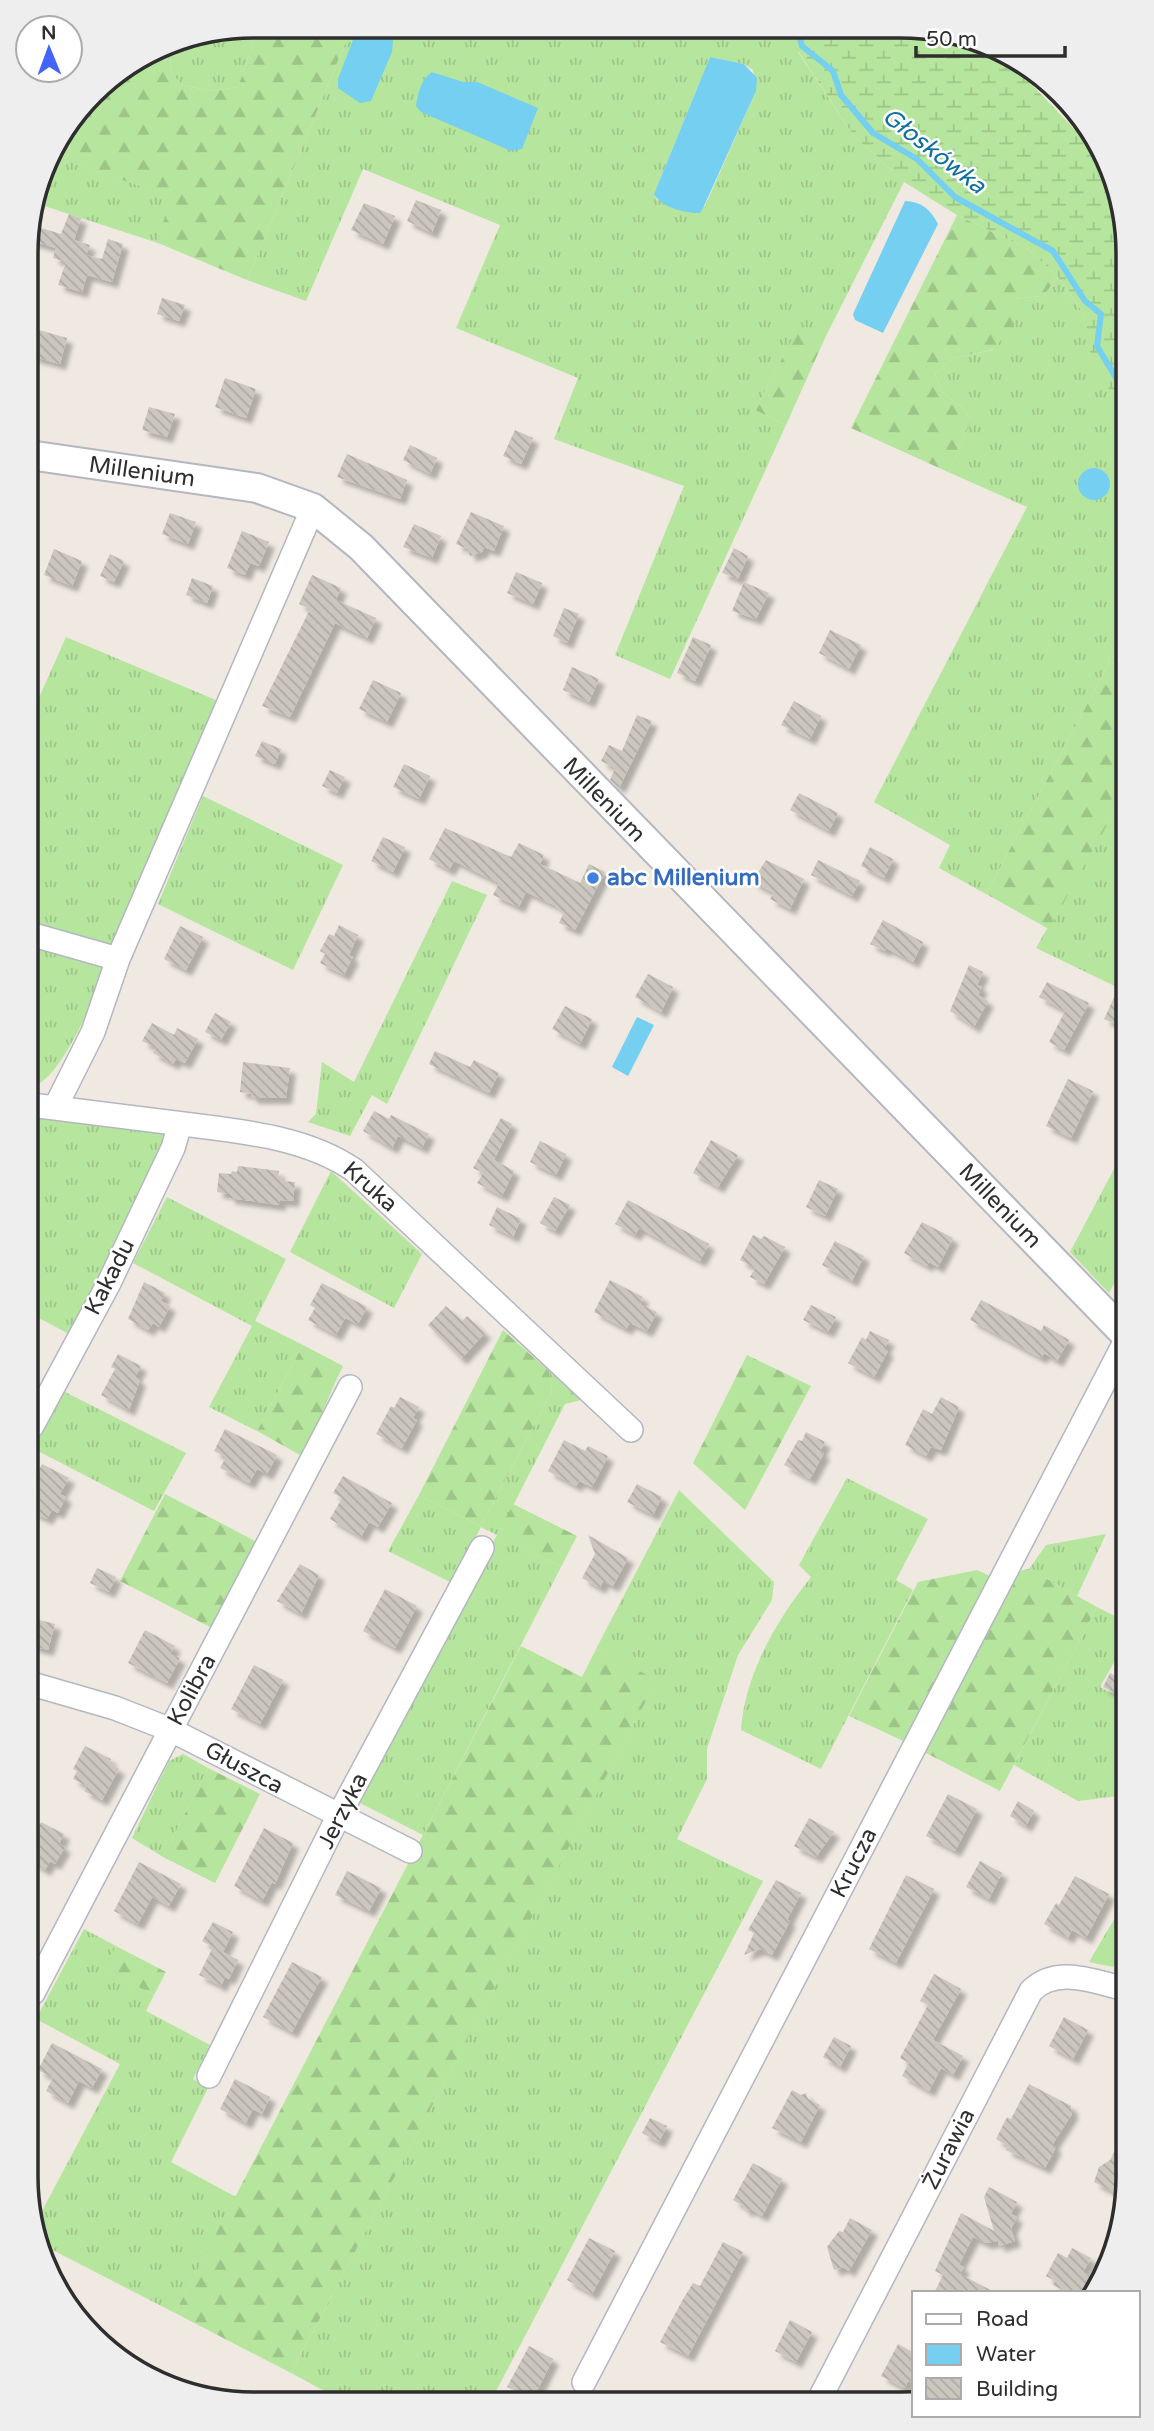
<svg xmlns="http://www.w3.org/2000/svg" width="1154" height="2431" viewBox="0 0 1154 2431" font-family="'Varela Round',sans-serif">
<defs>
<pattern id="grass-tufts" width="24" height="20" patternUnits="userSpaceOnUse" patternTransform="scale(1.75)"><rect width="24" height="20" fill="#b6e59e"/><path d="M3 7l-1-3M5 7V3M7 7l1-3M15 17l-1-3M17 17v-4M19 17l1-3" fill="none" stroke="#9dc588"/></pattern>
<pattern id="forest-firs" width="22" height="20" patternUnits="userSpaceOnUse" patternTransform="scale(1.75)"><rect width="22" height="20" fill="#b6e59e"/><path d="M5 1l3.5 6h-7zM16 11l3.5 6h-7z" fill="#9dc588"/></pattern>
<pattern id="wetland-marsh" width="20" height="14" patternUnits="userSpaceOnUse" patternTransform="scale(1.75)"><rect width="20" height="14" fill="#b6e59e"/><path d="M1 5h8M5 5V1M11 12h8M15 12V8" fill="none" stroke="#9dc588"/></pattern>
<pattern id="building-back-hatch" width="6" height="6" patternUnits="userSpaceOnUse" patternTransform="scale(1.75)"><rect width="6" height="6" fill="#cbc7bf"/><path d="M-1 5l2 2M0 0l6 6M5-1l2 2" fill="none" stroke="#afaba4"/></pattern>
<filter id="shadow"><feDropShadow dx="6" dy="6" stdDeviation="2" flood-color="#0004"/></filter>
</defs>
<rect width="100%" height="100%" fill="#efe9e1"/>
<!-- grass -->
<path fill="url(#grass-tufts)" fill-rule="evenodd" d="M259,26L238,87L212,91L181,85L170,70L171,51L183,40Z
M352,27L813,30L798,52L853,135L904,182L825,338L798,329L755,410L786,425L670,679L615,655L684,486L554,439L578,378L456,328L500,225L363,169L306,301L247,280ZM710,57L744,64L753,70L756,91L705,206L657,200L654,194Z
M95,94L75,164L171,196L158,243L35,203L50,153Z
M1058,277L1086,317V337L1121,408L1122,639L986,894L939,868L950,845L874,802L1027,507L948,472L971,422L965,410L942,392L935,374L953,358L992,350L1014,299L1043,296Z
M66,637L218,701L112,946L30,927V718Z
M203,796L343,865L293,970L158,904Z
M1122,798L1123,990L1036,948Z
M452,881L487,895L387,1104L372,1095L350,1136L308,1122L316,1114L322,1062L354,1082Z
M30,947L101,966L103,976C92,1003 59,1082 31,1087Z
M31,1112L157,1129L167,1135L71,1335L31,1314Z
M1123,1152L1124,1265L1109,1293L1070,1252Z
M331,1171L422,1254L394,1308L290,1252Z
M167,1197L286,1259L255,1321L303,1345L257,1431L209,1407L252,1326L133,1263Z
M549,1371L581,1400L565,1404L498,1535L561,1567L423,1835L358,1802L497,1535L481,1527L452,1583L388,1551L419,1495L481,1526L552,1391Z
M63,1391L186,1453L154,1511L34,1449Z
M847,1478L928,1519L896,1580L913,1590L821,1769L741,1730C745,1674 776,1621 811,1577L799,1565Z
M679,1490L774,1582L772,1600L738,1655L707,1749V1779L677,1839L763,1881L492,2399L341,2400L291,2373L656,1681L596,1649Z
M1106,1534L1077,1596L1029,1569L1046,1545Z
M1097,1607L1125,1621V1643L1100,1687L1125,1700L1126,1795L1078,1801L1014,1765Z
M183,1754L208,1768L163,1857L132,1838L169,1761Z
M1126,1899V1942L1113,1967L1089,1962Z
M84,1929L116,1946L105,1970L154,1995L146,2011L210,2045L193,2079L208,2088L171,2162L236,2197L175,2313L37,2242L34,2226L120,2064L36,2019Z"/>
<!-- forest -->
<path fill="url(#forest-firs)" d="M259,26L352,27L247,280L158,243L170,196L74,164C81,142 85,117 95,95C104,76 162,44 183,40L171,51L170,70L181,85L212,91L238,87Z
M957,215L1028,249L1058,277L1043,296L1014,299V328L991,350L953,358L935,374L942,392L965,410L971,422L948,472L851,428Z
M798,328L825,338L786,425L755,410Z
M1122,639V798L1049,929L986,894Z
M503,1330L549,1371L552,1391L481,1526L419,1495Z
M303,1345L343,1366C328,1396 318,1426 302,1456L257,1431Z
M747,1355L811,1386L745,1510L693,1463Z
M165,1494L259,1543L212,1628L120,1581Z
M513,1504L577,1536L561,1567L497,1535Z
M1029,1569L1097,1607L1000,1791L922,1751L1014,1572Z
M977,1570L996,1579L910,1744L849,1716L918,1582Z
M521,1646L582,1677L596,1649L657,1680L291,2373L175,2313Z
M208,1768L260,1794L215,1883L163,1857Z
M116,1946L166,1972L154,1995L104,1970Z"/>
<!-- wetland -->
<path fill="url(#wetland-marsh)" d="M813,30L944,31L1011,63L1107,163L1120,195L1121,408L1095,367L1086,337V317L1058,277L1028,249L957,215L904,182L853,135L798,51Z"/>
<!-- water -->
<path fill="#75cff0" d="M358,27L376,30L393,39L392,52L371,101L360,103L338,88V79Z
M710,57L744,64L757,78L756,91L704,206L700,213C687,214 660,207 654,194Z
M432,72L463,82H477L538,108L522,149L511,151L421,112L416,106C418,93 421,79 432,72Z
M905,201C921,201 931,210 938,224L883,333L855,320L853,314Z
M1078 484a16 16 0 1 1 32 0a16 16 0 1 1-32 0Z
M637,1017L654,1025L628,1076L612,1067Z"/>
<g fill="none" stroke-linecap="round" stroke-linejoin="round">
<!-- stream -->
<path stroke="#75cff0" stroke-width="6" d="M804,30L800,38L802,46L833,71L841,95L873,133L917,159L955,197L1053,251L1085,301L1101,314L1097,346L1121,386"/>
</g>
<!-- building -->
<path fill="url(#building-back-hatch)" filter="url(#shadow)" d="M416,200L441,210L432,233L407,221Z
M364,203L395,216L383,244L351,230Z
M69,214L81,218L74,240L90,245L86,255L102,259L108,239L123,244L112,282L87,275L82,292L58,285L66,262L53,258L56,248L28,240V224L61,234Z
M162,298L185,305L179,321L157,314Z
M39,330L67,338L60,364L31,356Z
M225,378L256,389L246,418L215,407Z
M149,407L175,414L167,437L142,430Z
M515,430L533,438L521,464L503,456Z
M410,445L437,458L430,474L403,460Z
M347,454L407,480L400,499L337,477Z
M471,512L504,526L494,551L484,547L482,552L470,556L468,549L456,544Z
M170,513L196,522L188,544L162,534Z
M414,524L441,536L432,558L403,547Z
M242,531L269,542L259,566L250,563L245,575L227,568Z
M734,548L748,556L738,579L722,573Z
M54,549L82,561L72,586L44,575Z
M110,554L124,561L114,582L100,576Z
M516,572L542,583L533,604L507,593Z
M312,575L341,588L336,600L376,618L367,638L335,623L290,717L262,706L310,609L299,604Z
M192,578L213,586L207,603L186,595Z
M744,582L769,593L756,619L732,611Z
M564,608L579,614L567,643L553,636Z
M830,630L861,645L849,669L819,653Z
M693,637L711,645L695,681L677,673Z
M572,667L599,679L589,702L563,690Z
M373,680L401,693L387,722L359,709Z
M794,701L821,716L810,739L781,725Z
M637,715L652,721L619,788L610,780L615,768L601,761L609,745L622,751Z
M262,741L281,749L275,764L255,756Z
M404,764L430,776L419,799L393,787Z
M330,770L345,777L337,793L322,786Z
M799,793L838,813L829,831L790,810Z
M445,828L511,857L519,843L544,855L540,864L580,883L589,864L605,872L575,930L559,923L564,912L554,905L526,892L519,907L493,895L499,883L454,861L449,870L429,859Z
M383,837L405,847L393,872L371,861Z
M870,847L893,859L884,878L861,866Z
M766,860L804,879L790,909L770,899L774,893L752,882Z
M818,860L860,881L852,896L811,875Z
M883,920L923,942L913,962L886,948L885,951L870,944Z
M339,925L358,935L349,955L353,957L344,975L320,963L325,954L320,951L329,934L334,936Z
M180,926L203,937L186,970L164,959Z
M969,965L983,972L977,985L982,987L978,995L988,1001L974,1027L950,1011Z
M648,974L673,987L661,1012L635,997Z
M1123,978V1027L1104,1019Z
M1047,982L1089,1003L1064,1050L1049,1042L1065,1011L1039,997Z
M565,1006L592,1019L580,1044L552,1029Z
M215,1013L231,1022L221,1040L205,1032Z
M152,1023L174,1035L177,1028L198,1039L185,1063L176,1059L173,1064L153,1053L156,1048L142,1041Z
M435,1051L470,1067L474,1060L499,1073L489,1093L429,1064Z
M243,1062L290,1068L286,1098H251L252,1094L240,1092Z
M1068,1079L1093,1091L1071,1138L1046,1126Z
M374,1111L389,1119L391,1115L429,1134L422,1148L398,1136L392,1148L363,1131Z
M501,1118L512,1124L494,1160L514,1171L502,1196L477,1183L483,1173L473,1168Z
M711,1140L738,1155L718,1187L693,1173Z
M540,1141L566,1154L556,1175L530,1162Z
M238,1166L279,1171L278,1177L283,1178V1181L295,1182L293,1201L280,1200V1205L258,1202L229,1198V1194L217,1192L219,1173L231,1174L232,1171L237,1172Z
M819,1180L838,1189L825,1216L806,1207Z
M554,1197L570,1205L555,1231L540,1223Z
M628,1200L709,1244L700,1261L639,1228L635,1235L615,1224Z
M497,1207L521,1219L513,1237L489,1225Z
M922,1222L953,1238L938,1267L929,1262L927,1266L904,1253Z
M753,1235L761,1239L764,1236L785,1247L764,1284L750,1277L755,1268L740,1260Z
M835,1241L864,1256L852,1281L822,1265Z
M610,1280L643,1297L640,1304L657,1312L647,1331L630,1323L626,1329L594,1312Z
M144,1282L165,1293L161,1301L170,1306L159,1327L153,1323L148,1330L128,1319Z
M322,1283L367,1307L358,1324L345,1318L336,1335L308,1320L315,1308L310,1305Z
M981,1300L1041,1331L1044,1325L1069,1340L1057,1361L1044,1353L1041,1358L970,1320Z
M811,1305L836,1317L828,1332L803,1320Z
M446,1306L462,1321L467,1316L485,1333L461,1359L428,1325Z
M870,1331L889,1340L884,1349L888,1351L874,1377L848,1363L862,1337L866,1340Z
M118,1354L141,1366L135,1377L140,1380L129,1410L101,1395L115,1369L111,1367Z
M400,1397L419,1407L413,1418L417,1420L402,1448L376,1434L391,1406L394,1408Z
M941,1397L959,1407L941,1450L931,1447L926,1456L905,1445L923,1409L932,1414Z
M225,1429L277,1455L267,1474L257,1469L249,1483L220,1468L226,1457L214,1451Z
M806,1432L825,1442L820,1451L824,1453L810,1479L784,1465L798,1440L802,1441Z
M564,1440L585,1451L588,1446L608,1456L592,1487L579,1481L576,1486L548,1471Z
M42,1464L69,1478L60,1494L66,1497L58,1513L52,1510L47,1519L32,1512V1484Z
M343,1476L392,1503L378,1527L369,1522L361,1537L330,1519L342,1498L333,1493Z
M637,1484L662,1497L653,1515L627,1502Z
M588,1535L628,1558L613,1586L603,1581L600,1588L582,1578L595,1554Z
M300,1564L319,1575L301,1614L277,1601Z
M97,1568L116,1577L109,1592L90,1583Z
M385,1589L417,1606L395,1648L363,1631Z
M32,1618L55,1624L48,1650L32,1646Z
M145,1630L175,1646L170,1654L180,1658L167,1683L128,1663Z
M254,1665L283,1680L260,1724L231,1709Z
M1110,1673L1125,1681V1698L1103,1687Z
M85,1746L111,1759L109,1763L119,1769L102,1800L84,1791L87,1786L73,1779L77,1771L73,1769Z
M948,1794L977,1809L955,1851L926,1836Z
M1018,1801L1034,1811L1026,1826L1010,1816Z
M809,1818L834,1832L816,1857L794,1846Z
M41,1822L64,1834L59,1844L65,1847L55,1864L50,1861L45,1870L33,1863V1838Z
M264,1828L293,1843L275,1884L272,1882L262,1901L234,1886Z
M980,1861L1002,1873L989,1899L966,1887Z
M139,1862L181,1884L169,1906L152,1897L138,1924L114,1911Z
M347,1871L381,1888L369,1911L335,1895Z
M906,1875L934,1889L896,1963L869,1949Z
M1075,1876L1109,1894L1086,1938L1072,1930L1068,1938L1044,1924L1056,1903L1059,1905Z
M776,1880L801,1893L787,1920L790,1921L772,1955L760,1949L744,1955L754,1933L748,1930Z
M213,1922L233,1932L223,1952L202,1941Z
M213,1947L238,1960L229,1979L225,1977L221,1986L199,1975Z
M292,1962L322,1977L292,2032L263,2017Z
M934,1974L961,1989L933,2040L963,2056L953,2075L941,2068L929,2091L902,2076L909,2063L900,2058L928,2005L920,2001Z
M1064,2017L1088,2030L1073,2059L1049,2046Z
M834,2037L851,2046L840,2067L823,2057Z
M52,2043L102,2069L92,2088L79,2081L68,2103L46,2091L53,2078L38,2070Z
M235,2079L270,2097L262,2114L253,2109L246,2123L220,2109Z
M1029,2084L1071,2106L1072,2114L1052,2145L1056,2147L1045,2168L1006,2150L1008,2146L996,2139L1007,2117L1011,2119Z
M792,2090L801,2095L806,2093L808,2099L820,2105L801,2142L772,2128Z
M650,2118L667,2126L659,2142L642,2133Z
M1127,2127V2192L1126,2199L1094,2182L1099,2167L1110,2160Z
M753,2163L782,2179L762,2216L750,2209L745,2211L743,2206L733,2200Z
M989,2187L1017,2202L1011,2214L1017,2217L1011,2229L1015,2241L999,2246L998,2241L986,2243L973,2237L959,2265L964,2267L960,2274L996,2293H934L943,2275L935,2271L961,2213L994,2231L984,2197Z
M850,2218L872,2230L849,2271L843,2267L834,2270L827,2247L839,2231L843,2232Z
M589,2238L615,2251L592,2294L567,2280Z
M723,2242L743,2252L688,2356L660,2342L682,2301L693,2283L700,2286Z
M1072,2248L1091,2258L1083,2272L1092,2277L1083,2293H1069L1053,2285L1055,2281L1046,2276L1058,2253L1067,2258Z
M790,2320L812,2332L796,2362L775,2351Z
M898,2344L914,2353V2384L908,2381L904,2388L881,2376Z
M529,2346L553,2359L533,2399L507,2387Z"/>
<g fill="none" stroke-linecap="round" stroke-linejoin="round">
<defs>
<path id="minor" d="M30,934L118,959
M31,1105C79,1111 127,1117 175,1123C235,1131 303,1135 354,1170L631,1430
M55,1108L93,1032L118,959L313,508
M32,1426L109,1283L173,1148L180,1124
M32,1684L115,1708L171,1730L410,1851
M33,1993L350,1387
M209,2076L338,1817L482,1548
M584,2382L1124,1344
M820,2398L1031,1991C1057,1965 1094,1982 1126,1989"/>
<path id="tertiary" d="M29,455L257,488L313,508L361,547L1124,1333"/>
</defs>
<!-- minor casing -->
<use href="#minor" stroke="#b4b7c1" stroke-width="26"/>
<!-- tertiary casing -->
<use href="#tertiary" stroke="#b4b7c1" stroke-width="32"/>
<!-- minor -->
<use href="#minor" stroke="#fff" stroke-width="23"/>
<!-- tertiary -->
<use href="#tertiary" stroke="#fff" stroke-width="28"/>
</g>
<!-- markers -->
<circle fill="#3f7fe0" stroke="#fff" stroke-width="2.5" cx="593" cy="878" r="7"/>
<g text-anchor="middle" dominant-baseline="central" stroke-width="5" stroke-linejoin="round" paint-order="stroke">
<!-- street labels -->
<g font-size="23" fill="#2e2e2e" stroke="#fff">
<text transform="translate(142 472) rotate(8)">Millenium</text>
<text transform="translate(604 800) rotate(46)">Millenium</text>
<text transform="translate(370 1187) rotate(41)">Kruka</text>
<text transform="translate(1000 1206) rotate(46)">Millenium</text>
<text transform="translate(110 1277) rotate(-63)">Kakadu</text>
<text transform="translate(192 1690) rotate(-62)">Kolibra</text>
<text transform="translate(244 1768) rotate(28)">Głuszca</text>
<text transform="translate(343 1811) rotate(-63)">Jerzyka</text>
<text transform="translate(854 1863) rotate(-63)">Krucza</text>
<text transform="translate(949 2149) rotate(-63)">Żurawia</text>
</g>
<!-- shop labels -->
<g font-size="23" font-weight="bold" fill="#366cbe" stroke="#fff" text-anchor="start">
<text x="607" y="878">abc Millenium</text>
</g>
<!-- water labels -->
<g font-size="24" font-style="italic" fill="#0d6fa3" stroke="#fff">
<text transform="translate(934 151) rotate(38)">Głoskówka</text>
</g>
</g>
<!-- crop -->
<path d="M0 0H1154V2431H0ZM253 38H901A215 215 0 0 1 1116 253V2177A215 215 0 0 1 901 2392H253A215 215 0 0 1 38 2177V253A215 215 0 0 1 253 38Z" fill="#eee" fill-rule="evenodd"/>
<path fill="none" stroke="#2e2e2e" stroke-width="3.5" d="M253 38H901A215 215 0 0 1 1116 253V2177A215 215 0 0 1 901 2392H253A215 215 0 0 1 38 2177V253A215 215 0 0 1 253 38Z"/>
<!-- legend -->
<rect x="912" y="2291" width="228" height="126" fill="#ffffff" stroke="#ababab" stroke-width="2"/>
<rect x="926" y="2314" width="35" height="10" fill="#ffffff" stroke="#ababab" stroke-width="2"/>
<text x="976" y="2326" font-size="21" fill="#2e2e2e">Road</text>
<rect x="926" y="2344" width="35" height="21" fill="#75cff0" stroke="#ababab" stroke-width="2"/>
<text x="976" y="2361" font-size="21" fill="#2e2e2e">Water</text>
<rect x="926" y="2378" width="35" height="21" fill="url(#building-back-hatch)" stroke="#ababab" stroke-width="2"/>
<text x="976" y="2396" font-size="21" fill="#2e2e2e">Building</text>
<!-- north arrow -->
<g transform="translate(49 49) rotate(359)"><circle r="33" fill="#ffffff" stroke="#ababab" stroke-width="2"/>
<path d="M0-5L12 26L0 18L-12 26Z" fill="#4264fb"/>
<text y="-10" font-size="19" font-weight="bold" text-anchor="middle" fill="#2e2e2e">N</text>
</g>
<!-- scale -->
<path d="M916 46v10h149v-10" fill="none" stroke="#2e2e2e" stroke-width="3.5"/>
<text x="926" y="46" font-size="21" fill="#2e2e2e" stroke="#ffffff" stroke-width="5" paint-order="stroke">50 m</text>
</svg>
